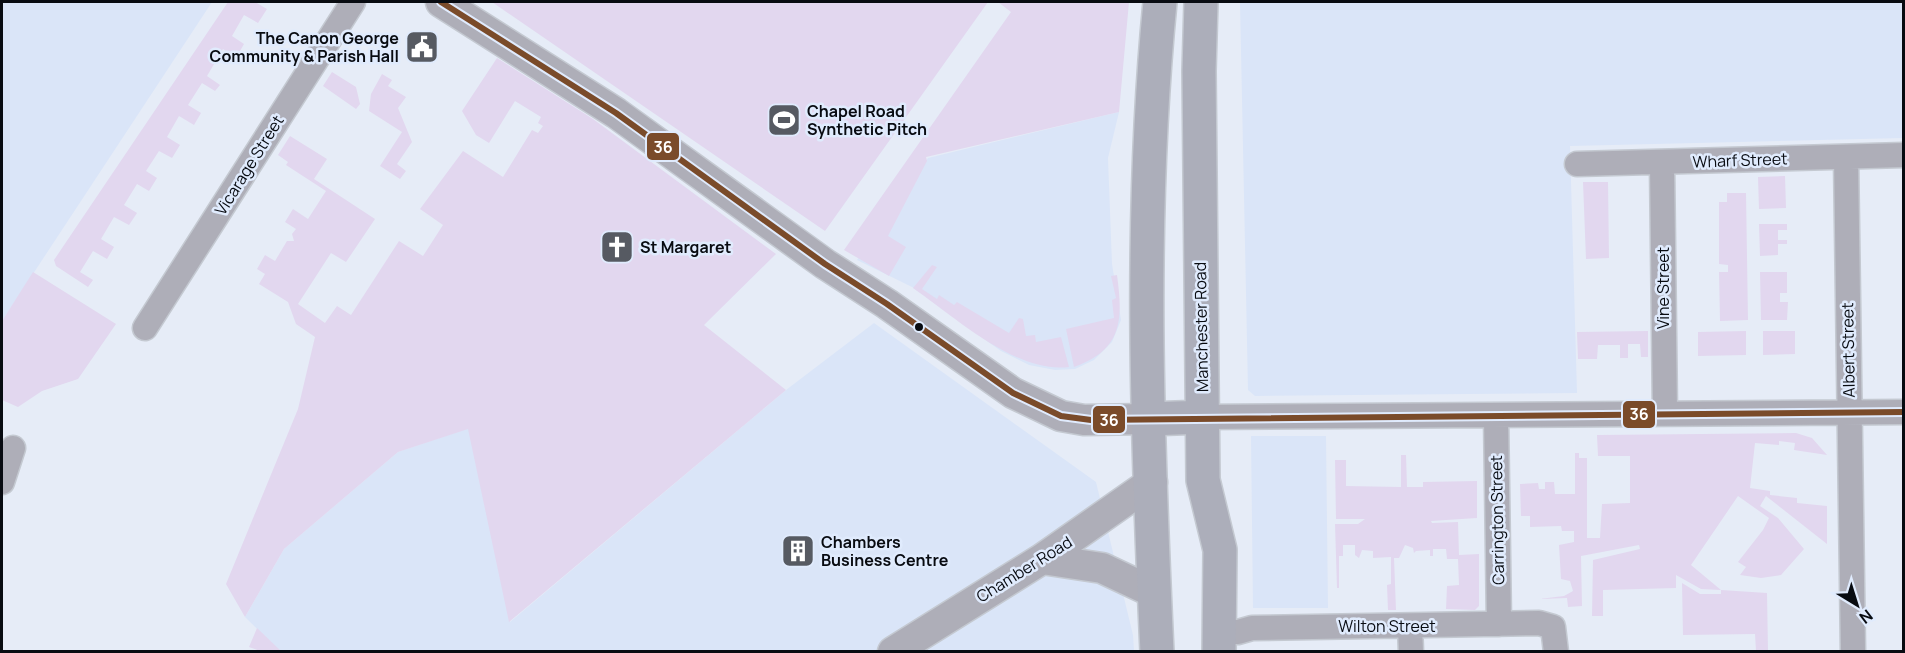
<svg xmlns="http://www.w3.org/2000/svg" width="1905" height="653" viewBox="0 0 1905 653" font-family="Manrope,sans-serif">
<rect width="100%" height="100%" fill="#e6ecf7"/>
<!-- built -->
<path fill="#dae5f8" d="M2,2H212L2,321Z
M1240,2H1903V138L1570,146L1577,393L1255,396L1248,390Z
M1119,112L1108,158L1112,264L1121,320L1112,342L1094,360L1075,369L1055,370L1029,365L1001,351L912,287L857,260L928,158Z
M874,323L1096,482L1133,635L1134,651L281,652L245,617L284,549L398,452L469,428L510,622L786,390Z
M1251,436H1326L1328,608H1253Z"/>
<!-- green -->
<path fill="#e2d7ef" d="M228,2H255L267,9L258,23L244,15L232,36L244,44L236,58L223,49L207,76L220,85L215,91L202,83L188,105L201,113L194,125L179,116L167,137L180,145L172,158L159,151L146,171L157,178L149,191L137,184L124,205L137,213L129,225L114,217L101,239L114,247L107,259L93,251L80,272L93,280L88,287L56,266L54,260Z
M492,2H988L825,231Z
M998,2H1129L1119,112L926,157L927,161L888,236L906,247L889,276L844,250L1011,12Z
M497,58L593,119L776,254L704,325L786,390L509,622L468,429L398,452L284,549L245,617L226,584L298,409L315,337L296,324L288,302L259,284L265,274L257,269L265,255L275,261L287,241H294L292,234L296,229L285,222L293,209L308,219L326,191L286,165L288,162L278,155L290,136L327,159L314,179L375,219L346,262L331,253L298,304L325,323L337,306L351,315L399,241L423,256L443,225L420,209L463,151L503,177L532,130L538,133L543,126L538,123L541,117L515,101L489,143L476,135L462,111Z
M332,72L356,87L360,104L356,109L323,86Z
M382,74L392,80L388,86L406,97L398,108L412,142L397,164L406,171L400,179L380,166L402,132L369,111L371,94Z
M1785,176L1786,208L1759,209L1758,177Z
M1583,182H1608L1609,258L1586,259Z
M1727,193H1746L1748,320L1720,321L1719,272H1728V265L1719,264V202H1727Z
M1759,224H1787V230H1778V240H1787V244H1778V255L1760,256Z
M932,265L937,267L922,289L937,299L939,295L954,305L957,302L1009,333L1019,318L1023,319L1026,336L1035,335L1036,342L1061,337L1069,367C1016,374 955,317 913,288Z
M33,272L116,324L78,379L42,391L18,407L2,400V321Z
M1760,272H1787V293H1780V302H1788L1787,320H1761Z
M1117,275C1123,319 1123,350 1074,367L1066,329L1114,318L1112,300L1116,298L1111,276Z
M1648,331V357H1641L1640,344H1628V358H1620V345H1598L1597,359H1578L1577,332Z
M1746,331V355L1698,356V332Z
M1763,331H1795V354L1763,355Z
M1796,433L1812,438L1827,455L1794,450L1795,443L1779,441V445L1755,443L1750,488L1770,491V495L1797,498V503L1827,506V544L1766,496L1760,506L1778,518L1804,549L1781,575L1761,578L1740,575L1746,567L1738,562L1763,530L1769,518L1738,496L1691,565L1721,590L1767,593L1768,651H1756L1755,634L1683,635L1682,583L1700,594H1721V590L1701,589L1676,575V588L1603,590V616H1592L1593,560L1640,549L1639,545L1581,556L1582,606L1568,607L1567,598L1539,599L1564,596L1573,591L1570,581L1561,579L1559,545L1574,542V531H1562L1561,526L1530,527V516H1521L1520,484L1538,483L1539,489H1545V482H1554L1555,494H1575V453H1579V458H1587V538H1600L1602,504L1630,503V456H1598L1597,435Z
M1401,455H1406L1407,487H1423V482L1477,481V518L1431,521L1432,523L1458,522L1459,555L1479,554V606L1475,610L1446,609L1447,586L1459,585L1458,559H1447L1446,549H1433V556H1430V550L1416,551L1414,553L1413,548L1405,545L1399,558H1394L1396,610H1388L1387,585L1391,584V557L1373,558V551L1362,550L1359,558L1355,555V545H1343V556H1339V588H1337L1335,524H1358L1365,519H1336L1335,460H1346V486L1401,487Z
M257,628L281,651H260L249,647Z"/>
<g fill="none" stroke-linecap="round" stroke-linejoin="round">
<defs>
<path id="minor" d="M1846,157L1853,652
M1662,163L1665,414
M1577,164L1904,155
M145,328L353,2
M1496,415L1499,624
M1203,417L1904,412
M2,482L13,448
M1410,626L1411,652
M1220,632H1238L1252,628L1539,623L1553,627L1556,652"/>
<path id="tertiary" d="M441,2L616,113L825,264L887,304L1013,393L1061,416L1084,420L1149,419
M1042,559L1102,568L1155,593
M893,652L1042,559L1152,482"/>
<path id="trunk" d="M1201,2L1199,71L1203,480L1220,550L1219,652
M1149,419L1203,417
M1157,652C1147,435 1139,217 1160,2"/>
</defs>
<!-- minor casing -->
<use href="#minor" stroke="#c4c9d1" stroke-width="27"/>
<!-- tertiary casing -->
<use href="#tertiary" stroke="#c4c9d1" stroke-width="33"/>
<!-- trunk casing -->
<use href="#trunk" stroke="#c4c9d1" stroke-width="36"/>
<!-- minor -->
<use href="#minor" stroke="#aeaeb8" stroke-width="24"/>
<!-- tertiary -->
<use href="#tertiary" stroke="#aeaeb8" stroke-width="30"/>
<!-- trunk -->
<use href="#trunk" stroke="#acaeba" stroke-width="33"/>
<defs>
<path id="bus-1" d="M441,2L616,113L825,264L887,304L1013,393L1061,416L1091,420L1904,412"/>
</defs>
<!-- bus-1 casing -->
<use href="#bus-1" stroke="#e0ebfd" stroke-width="10"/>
<!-- bus-1 -->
<use href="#bus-1" stroke="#7a4b2a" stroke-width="6"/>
</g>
<!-- icons -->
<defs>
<symbol id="civic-square" viewBox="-11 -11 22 22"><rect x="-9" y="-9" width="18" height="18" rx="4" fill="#565a62" stroke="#e0ebfd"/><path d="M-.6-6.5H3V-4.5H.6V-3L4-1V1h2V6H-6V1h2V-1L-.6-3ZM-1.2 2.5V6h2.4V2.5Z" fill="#fff"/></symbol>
<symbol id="stadium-square" viewBox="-11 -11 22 22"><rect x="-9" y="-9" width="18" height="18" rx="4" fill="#565a62" stroke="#e0ebfd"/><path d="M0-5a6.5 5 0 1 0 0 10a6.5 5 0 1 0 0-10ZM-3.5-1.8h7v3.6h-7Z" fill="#fff"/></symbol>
<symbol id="church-square" viewBox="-11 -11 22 22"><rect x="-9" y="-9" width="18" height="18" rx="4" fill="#565a62" stroke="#e0ebfd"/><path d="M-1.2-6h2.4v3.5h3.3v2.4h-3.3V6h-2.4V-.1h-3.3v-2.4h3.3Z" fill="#fff"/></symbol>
<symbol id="building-square" viewBox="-11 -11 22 22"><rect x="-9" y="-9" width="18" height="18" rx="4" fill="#565a62" stroke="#e0ebfd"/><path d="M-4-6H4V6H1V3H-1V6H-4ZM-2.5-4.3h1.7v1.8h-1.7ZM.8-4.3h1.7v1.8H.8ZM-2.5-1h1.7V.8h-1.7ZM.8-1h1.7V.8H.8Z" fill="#fff"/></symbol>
</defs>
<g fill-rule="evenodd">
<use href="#civic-square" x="403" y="28" width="38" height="38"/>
<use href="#stadium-square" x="765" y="101" width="38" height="38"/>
<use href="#church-square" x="598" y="228" width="38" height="38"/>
<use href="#building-square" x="779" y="532" width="38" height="38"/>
</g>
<!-- markers -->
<circle fill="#080b11" stroke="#e0ebfd" stroke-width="2" cx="919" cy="327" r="5"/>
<g text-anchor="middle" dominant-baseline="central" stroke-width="5" stroke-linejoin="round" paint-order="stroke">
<!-- poi labels -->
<g font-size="16" font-weight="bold" fill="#080b11" stroke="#e0ebfd" text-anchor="start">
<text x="399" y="38" text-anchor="end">The Canon George<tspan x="399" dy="18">Community &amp; Parish Hall</tspan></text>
<text x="807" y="111">Chapel Road<tspan x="807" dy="18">Synthetic Pitch</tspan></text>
<text x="640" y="247">St Margaret</text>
<text x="821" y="542">Chambers<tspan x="821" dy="18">Business Centre</tspan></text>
</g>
<!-- street labels -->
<g font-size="16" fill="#080b11" stroke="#e0ebfd">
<text transform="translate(1740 160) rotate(-2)">Wharf Street</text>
<text transform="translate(249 165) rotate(-58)">Vicarage Street</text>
<text transform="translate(1663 288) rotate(-90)">Vine Street</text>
<text transform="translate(1201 327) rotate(-91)">Manchester Road</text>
<text transform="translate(1848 350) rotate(-91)">Albert Street</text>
<text transform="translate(1497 520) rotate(-91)">Carrington Street</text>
<text transform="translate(1024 569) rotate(-32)">Chamber Road</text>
<text x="1387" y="626">Wilton Street</text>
</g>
</g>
<g stroke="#e0ebfd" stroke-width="2">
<rect x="646" y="132" width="34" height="29" rx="6" fill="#7a4b2a"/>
<rect x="1622" y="400" width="34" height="29" rx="6" fill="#7a4b2a"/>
<rect x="1092" y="405" width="34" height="29" rx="6" fill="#7a4b2a"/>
</g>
<g font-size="16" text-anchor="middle" font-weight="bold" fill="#fff">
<text x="663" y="153">36</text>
<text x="1639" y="420">36</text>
<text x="1109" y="426">36</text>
</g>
<!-- border -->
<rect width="1905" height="653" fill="none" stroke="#080b11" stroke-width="6"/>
<!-- north arrow -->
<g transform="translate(1857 605) rotate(142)" stroke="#e0ebfd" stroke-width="4.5" paint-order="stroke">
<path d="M0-4.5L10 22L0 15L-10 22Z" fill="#080b11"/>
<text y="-9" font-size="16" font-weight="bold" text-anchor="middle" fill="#080b11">N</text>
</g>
</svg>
